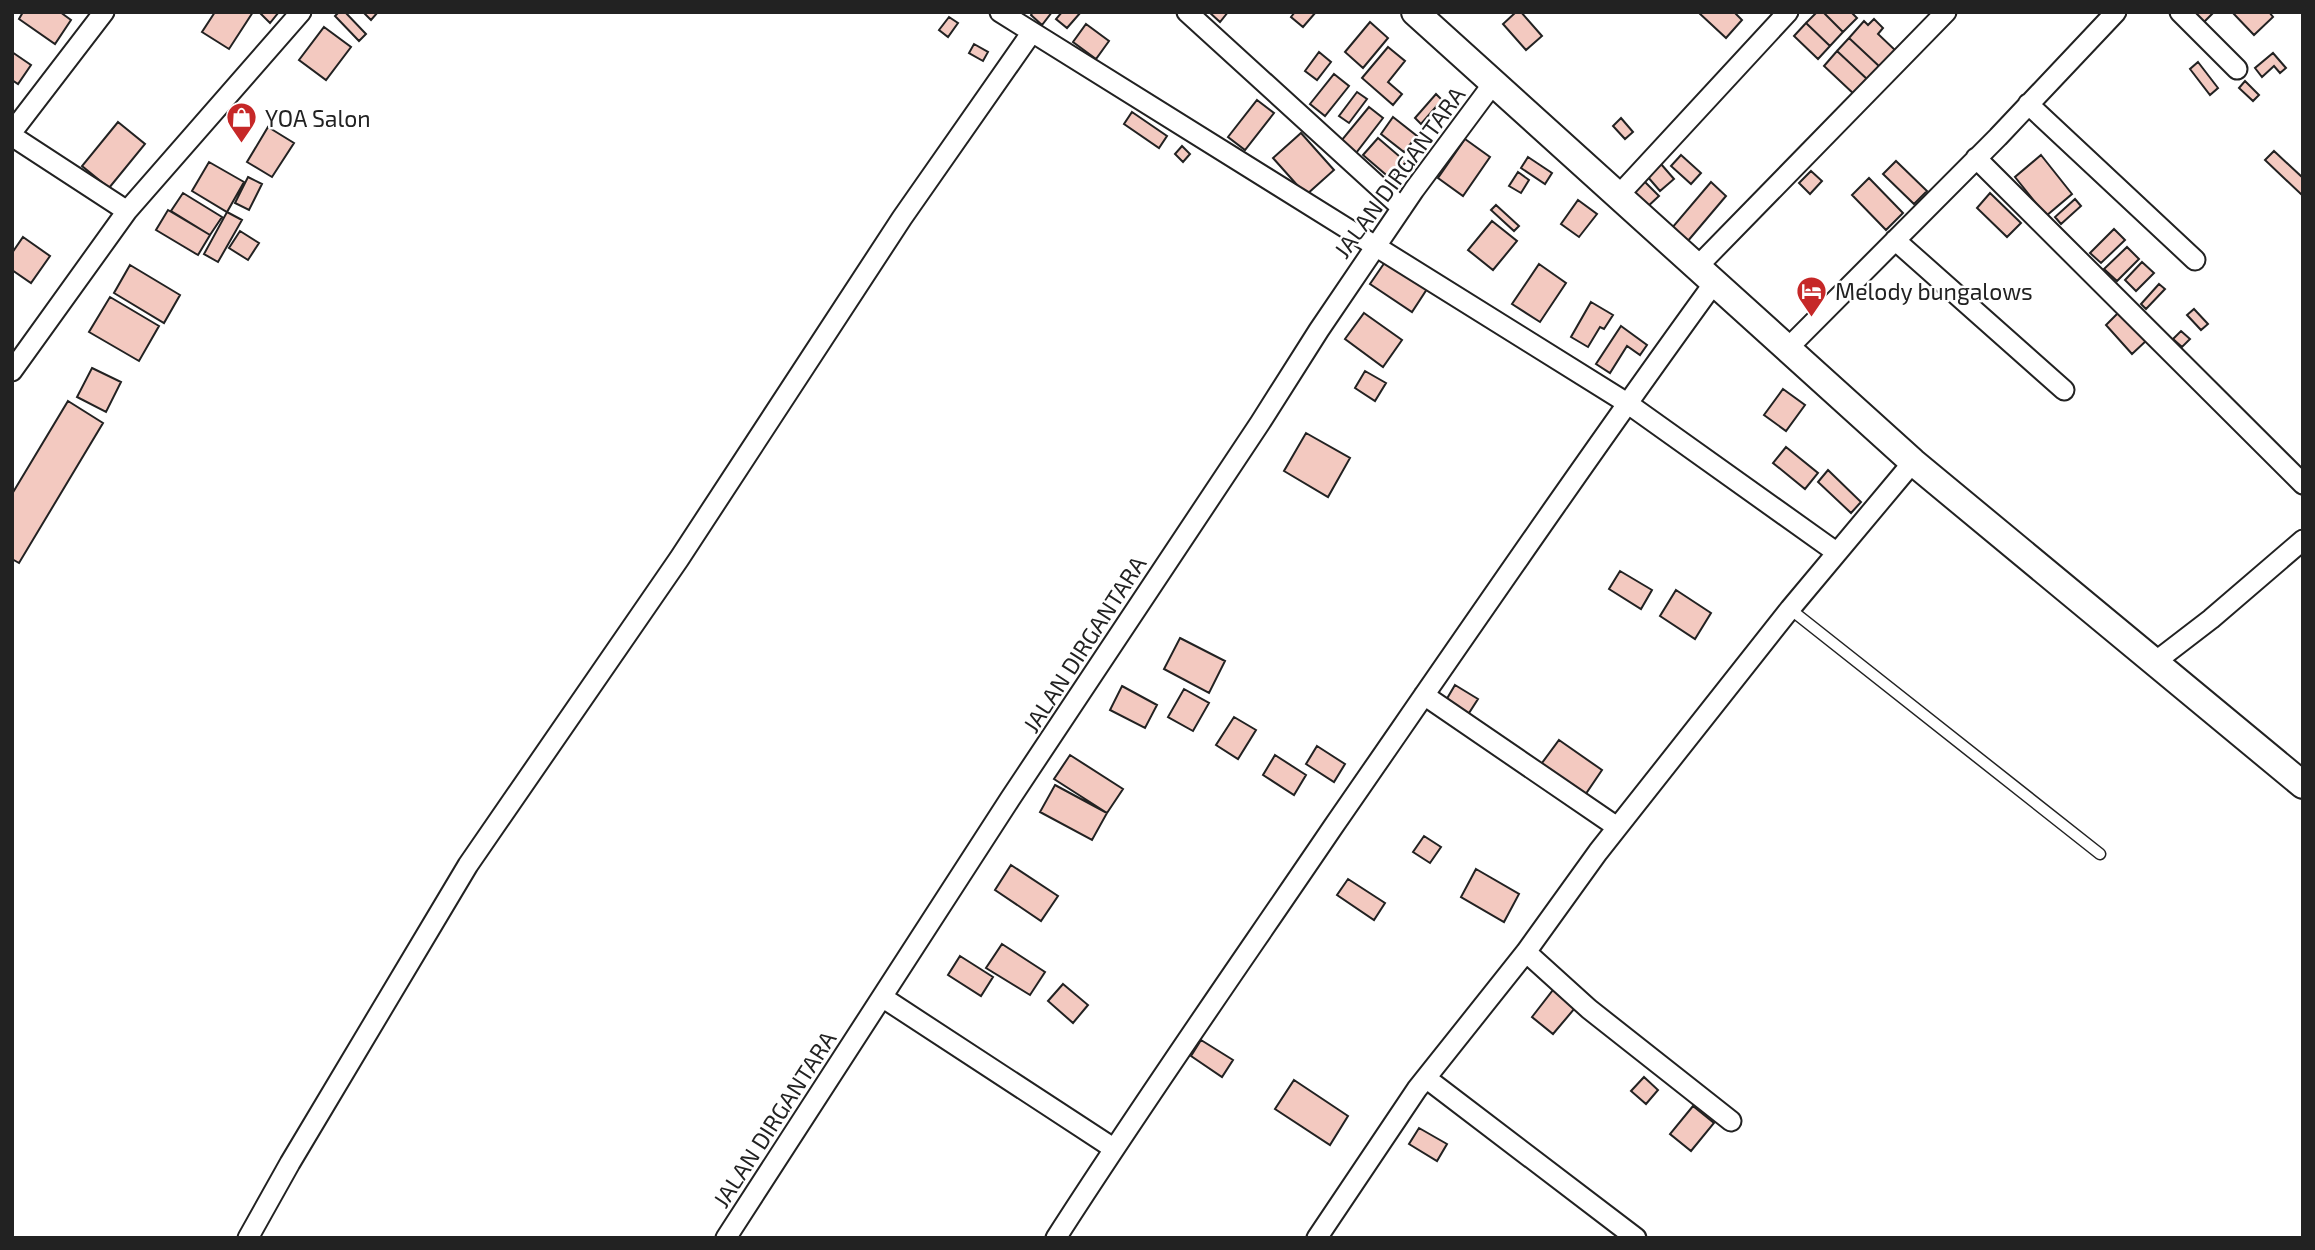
<svg xmlns="http://www.w3.org/2000/svg" width="2315" height="1250" viewBox="0 0 2315 1250" font-family="'Exo 2',sans-serif">
<rect width="100%" height="100%" fill="#fff"/>
<!-- building -->
<path fill="#f3c9c0" stroke="#222" stroke-width="2" d="M23,12H60L71,20L55,44L19,19Z
M215,12H253L229,49L202,32Z
M259,12H277L278,13L270,23Z
M339,12H345L366,34L359,41L335,16Z
M363,12H378L371,20Z
M1033,12H1052L1042,25L1031,15Z
M1062,12H1081L1067,28L1056,19Z
M1209,12H1228L1220,22Z
M1295,12H1316L1303,27L1291,17Z
M1516,12H1521L1542,36L1526,50L1503,24Z
M1698,12H1734L1742,20L1726,38Z
M1817,12H1823L1843,32L1830,46L1806,23Z
M1823,12H1851L1857,18L1843,32Z
M2197,12H2213V13L2199,27L2191,18Z
M2232,12H2269L2273,17L2254,35Z
M949,17L958,23L948,37L939,30Z
M1874,19L1883,28L1878,34L1895,50L1880,67L1849,38L1864,21L1868,25Z
M1370,22L1388,38L1363,68L1345,52Z
M1806,23L1830,46L1818,59L1794,36Z
M1086,24L1109,41L1096,59L1073,42Z
M324,27L351,47L326,80L299,60Z
M1849,38L1880,67L1868,80L1837,51Z
M974,44L988,52L983,61L969,53Z
M1388,47L1405,61L1388,82L1402,94L1393,105L1362,78Z
M1837,51L1868,80L1855,95L1824,66Z
M12,52L31,65L18,84L12,80Z
M1319,52L1331,62L1317,80L1305,71Z
M2273,53L2286,68L2280,73L2274,66L2262,77L2255,68Z
M2198,62L2218,88L2210,95L2190,69Z
M1334,74L1349,86L1325,116L1310,104Z
M2245,81L2259,95L2253,101L2239,88Z
M1357,92L1367,99L1349,123L1339,116Z
M1436,94L1442,100L1421,124L1415,118Z
M1257,100L1274,113L1245,150L1228,137Z
M1369,107L1383,118L1356,153L1341,141Z
M1132,112L1167,136L1159,148L1124,124Z
M1393,117L1417,136L1404,152L1381,134Z
M1621,118L1633,132L1625,139L1613,126Z
M118,122L145,144L109,188L82,166Z
M268,127L294,143L272,177L247,162Z
M1301,133L1334,170L1306,195L1273,158Z
M1378,138L1406,162L1391,179L1363,155Z
M1465,139L1490,157L1463,196L1438,178Z
M1182,146L1190,154L1183,162L1175,154Z
M2274,151L2303,178V196L2265,160Z
M1681,155L1701,173L1691,184L1671,166Z
M2041,155L2072,194L2046,216L2015,177Z
M1528,157L1552,173L1545,184L1521,168Z
M1896,161L1927,191L1914,204L1883,174Z
M209,162L244,182L227,212L192,191Z
M1661,164L1674,179L1660,191L1647,176Z
M1811,171L1822,181L1810,194L1799,183Z
M1518,172L1529,180L1521,193L1509,186Z
M248,177L262,184L249,210L235,203Z
M1869,178L1903,213L1886,230L1852,195Z
M1644,181L1659,196L1645,209L1630,194Z
M1711,182L1726,196L1687,242L1671,229Z
M183,193L222,217L210,235L171,211Z
M1990,193L2021,223L2007,237L1977,208Z
M2075,199L2081,206L2061,224L2055,217Z
M1578,200L1597,214L1579,237L1561,224Z
M1496,205L1519,226L1514,231L1491,210Z
M168,210L210,235L198,255L156,230Z
M227,212L242,220L218,262L204,254Z
M1492,221L1517,241L1493,270L1468,250Z
M2114,229L2125,240L2101,263L2090,253Z
M240,231L259,243L248,260L229,248Z
M23,237L50,256L31,283L12,270V253Z
M2127,247L2139,259L2117,281L2104,269Z
M1385,262L1427,289L1412,312L1370,284Z
M2142,262L2154,273L2136,291L2125,280Z
M1539,264L1566,283L1540,322L1512,304Z
M130,265L180,295L164,323L114,293Z
M2159,284L2165,289L2146,309L2141,304Z
M110,297L159,326L139,361L89,332Z
M1591,302L1613,315L1604,329L1600,327L1588,347L1571,337Z
M2194,309L2208,324L2201,330L2187,315Z
M2120,311L2147,340L2132,354L2106,325Z
M1364,313L1402,340L1383,367L1345,339Z
M1621,326L1647,345L1640,355L1627,346L1610,373L1596,364Z
M2181,331L2190,339L2182,347L2173,339Z
M92,368L121,382L106,412L77,397Z
M1365,371L1386,383L1375,401L1355,388Z
M1783,389L1805,405L1786,431L1764,415Z
M68,401L103,423L19,563L12,559V494Z
M1306,433L1350,458L1328,497L1284,471Z
M1786,447L1818,473L1805,489L1773,463Z
M1828,470L1861,502L1851,513L1818,482Z
M1620,571L1652,590L1641,609L1609,589Z
M1676,590L1711,613L1695,639L1660,616Z
M1180,638L1225,661L1209,693L1164,669Z
M1455,685L1478,699L1467,716L1445,702Z
M1122,686L1157,705L1145,728L1110,710Z
M1184,689L1209,703L1193,731L1168,717Z
M1234,717L1256,730L1238,759L1216,745Z
M1559,740L1602,770L1583,798L1539,767Z
M1317,746L1345,764L1334,782L1306,764Z
M1070,755L1123,789L1107,813L1054,779Z
M1275,755L1306,775L1294,795L1263,775Z
M1055,785L1107,813L1092,840L1040,812Z
M1424,836L1441,847L1430,863L1413,852Z
M1011,865L1058,896L1041,921L995,890Z
M1476,869L1519,894L1504,922L1461,897Z
M1348,879L1385,903L1374,920L1337,895Z
M1002,944L1045,972L1030,995L986,968Z
M960,956L993,977L981,996L948,975Z
M1063,984L1088,1005L1073,1023L1048,1001Z
M1553,990L1575,1008L1553,1034L1532,1017Z
M1201,1040L1233,1060L1222,1077L1191,1056Z
M1644,1077L1658,1090L1646,1104L1631,1091Z
M1294,1080L1348,1116L1330,1145L1275,1109Z
M1693,1106L1714,1123L1691,1151L1670,1134Z
M1419,1128L1447,1144L1437,1161L1409,1144Z"/>
<g fill="none" stroke-linecap="round" stroke-linejoin="round">
<defs>
<path id="lane" d="M1790,609L2100,854"/>
<path id="street" d="M1000,12L1627,403L1836,552
M1187,12L1402,208
M2180,12L2237,69
M2028,104L2195,260
M12,132L104,12
M12,136L127,211
M1976,158L2303,484
M1618,196L1788,12
M1895,240L2064,390
M1697,267L1946,12
M1787,349L1998,137L2116,12
M12,371L127,211L301,12
M2155,662L2211,619L2303,540
M1424,695L1617,827
M1526,952L1589,1009L1731,1121
M882,997L1113,1148
M1426,1078L1636,1238
M248,1238L290,1163L468,865L679,559L902,218L1032,32
M726,1238L1010,799L1260,423L1319,330L1414,190L1492,85
M1056,1238C1145,1099 1240,964 1333,827C1459,645 1584,462 1714,283
M1317,1238L1417,1089L1526,952L1598,852L1790,609L1913,462"/>
<path id="secondary" d="M1415,12L1913,462L2303,785"/>
</defs>
<!-- lane casing -->
<use href="#lane" stroke="#222" stroke-width="13"/>
<!-- street casing -->
<use href="#street" stroke="#222" stroke-width="23"/>
<!-- secondary casing -->
<use href="#secondary" stroke="#222" stroke-width="30"/>
<!-- lane -->
<use href="#lane" stroke="#fff" stroke-width="10"/>
<!-- street -->
<use href="#street" stroke="#fff" stroke-width="19"/>
<!-- secondary -->
<use href="#secondary" stroke="#fff" stroke-width="26"/>
</g>
<!-- icons -->
<defs>
<symbol id="shop-pin" viewBox="-11 -11 22 30"><path d="M0 17L-7.5 6A9.5 9.5 0 1 1 7.5 6Z" fill="#c62828" stroke="#fff"/><path d="M-5-2.5h2.3a2.7 3.5 0 0 1 5.4 0H5L5.5 6h-11ZM-1.5-2.5h3a1.5 2.3 0 0 0-3 0Z" fill="#fff"/></symbol>
<symbol id="hotel-pin" viewBox="-11 -11 22 30"><path d="M0 17L-7.5 6A9.5 9.5 0 1 1 7.5 6Z" fill="#c62828" stroke="#fff"/><path d="M-6-4.5h1.5V1H6V5H4.5V3h-9V5H-6ZM-4 0a1.8 1.8 0 1 1 3.6 0ZM.5 0V-2.5h3Q6-2.5 6 0Z" fill="#fff"/></symbol>
</defs>
<g fill-rule="evenodd">
<use href="#shop-pin" x="224" y="100" width="35" height="47"/>
<use href="#hotel-pin" x="1794" y="274" width="35" height="47"/>
</g>
<g text-anchor="middle" dominant-baseline="central" stroke-width="5" stroke-linejoin="round" paint-order="stroke">
<!-- poi labels -->
<g font-size="23" fill="#222" stroke="#fff" text-anchor="start">
<text x="265" y="118">YOA Salon</text>
<text x="1835" y="291">Melody bungalows</text>
</g>
<!-- street labels -->
<g font-size="23" fill="#222" stroke="#fff">
<text transform="translate(1399 172) rotate(-54)">JALAN DIRGANTARA</text>
<text transform="translate(1084 644) rotate(-57)">JALAN DIRGANTARA</text>
<text transform="translate(774 1119) rotate(-57)">JALAN DIRGANTARA</text>
</g>
</g>
<!-- border -->
<rect width="2315" height="1250" fill="none" stroke="#222222" stroke-width="28"/>
</svg>
